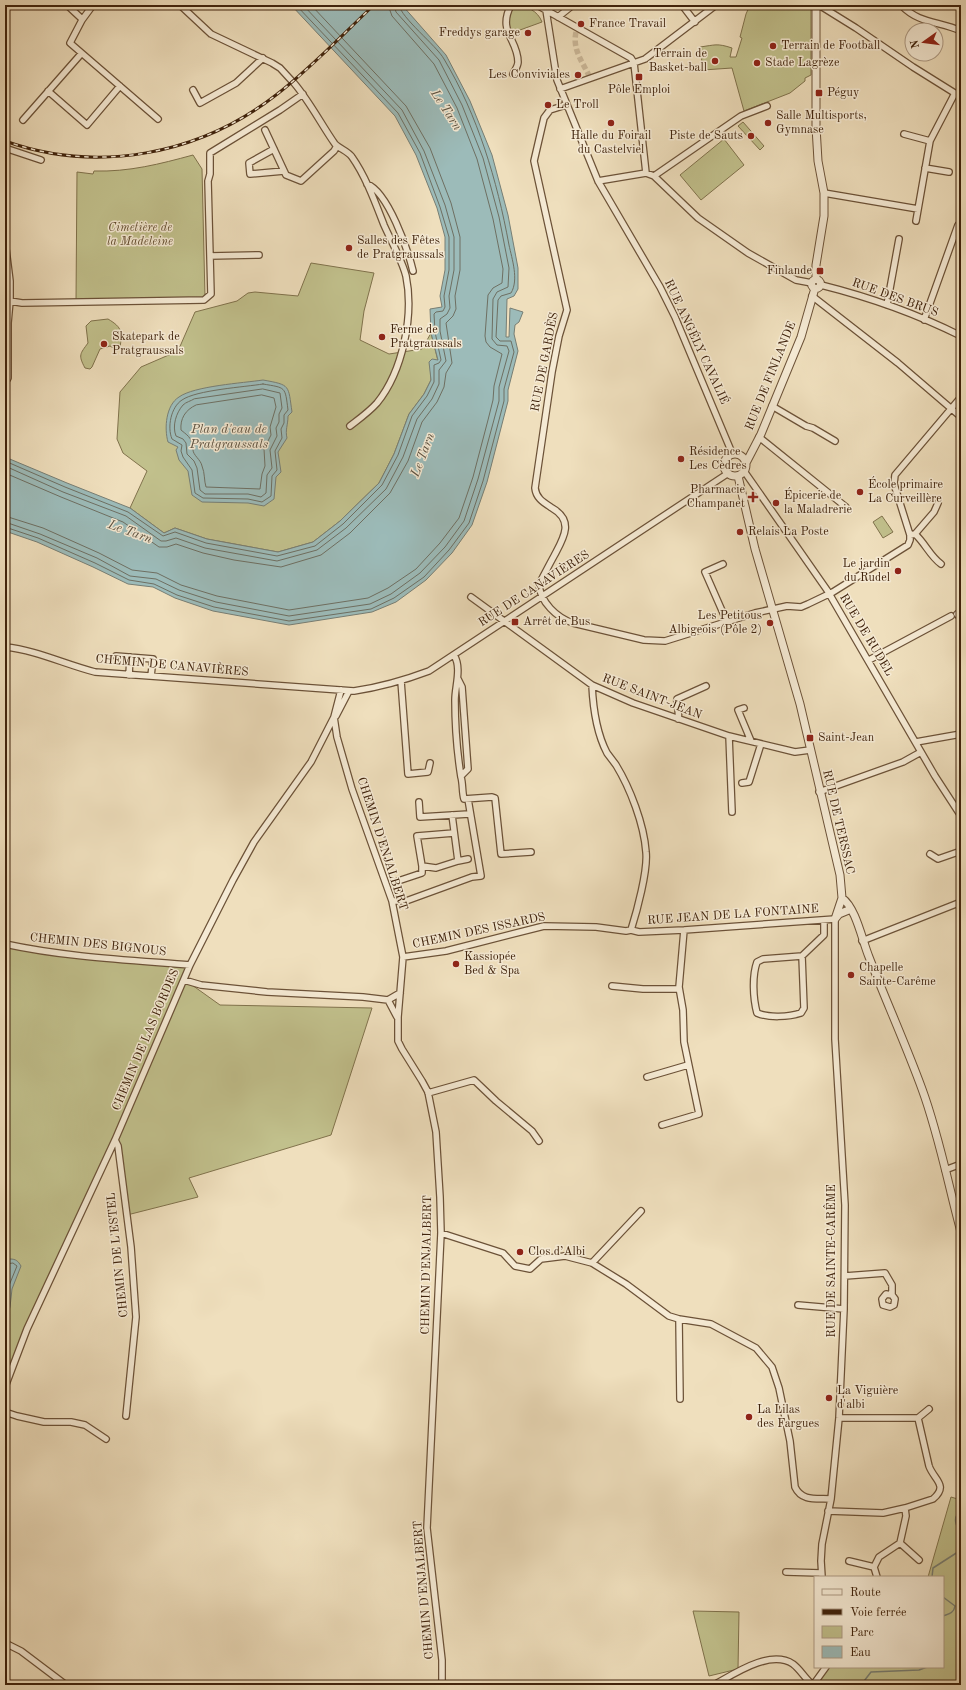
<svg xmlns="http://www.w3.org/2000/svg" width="966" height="1690" viewBox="0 0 966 1690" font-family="'Old Standard TT',serif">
<rect width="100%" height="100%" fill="#efdfbd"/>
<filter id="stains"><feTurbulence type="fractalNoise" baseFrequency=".005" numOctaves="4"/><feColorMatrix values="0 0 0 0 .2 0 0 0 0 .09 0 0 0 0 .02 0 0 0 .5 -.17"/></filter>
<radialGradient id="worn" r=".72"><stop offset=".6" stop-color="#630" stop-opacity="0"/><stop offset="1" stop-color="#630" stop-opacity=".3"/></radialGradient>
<!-- green -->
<path fill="#c1c08c" stroke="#80724c" d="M514,5C526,5 538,11 542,22L509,34L507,23Z
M750,5H811V75L805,78V81L790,93L744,111L732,68L703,70L700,47C715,45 717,43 732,48L730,57H736L742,38L740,37L746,14Z
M743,122L764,146L760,150L738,126Z
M724,139L744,165L701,200L680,175Z
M193,155L202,169L205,298L76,301L77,172L93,174L94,171C129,172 160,164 193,155Z
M311,263L374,273L364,311L360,340L389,354L422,349L431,333L438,361L430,362L431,380L424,394L409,414L394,454L379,483L340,521L313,542L278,552L207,539L175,528L164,533L130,508L147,471L123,453L117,439L120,392L141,367L178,351L195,312L237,301L248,293L255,292L298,296Z
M108,319C123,328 122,332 120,348L117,350L110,346L100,349L92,367L90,369L85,368C78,355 80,354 88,343L86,326L91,321Z
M882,516L893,532L883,538L873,522Z
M5,944L27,948L190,965L185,980L220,1005L372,1008L331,1135L189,1178L198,1197L127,1215L115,1141L27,1329L5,1387Z
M951,1497L961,1500V1685H813L818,1682L830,1667H943V1577H928Z
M693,1611L739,1612L738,1669L709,1676Z"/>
<!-- water -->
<path fill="#9cbbb9" stroke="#777e74" d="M291,5H402L446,55L470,101L492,155L508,215L518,268V289L514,296L507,299L506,337H509L510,308L523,312L519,322L515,325L514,334L518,351L508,390V401L487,482L472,525L452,553L426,580L396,602L372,612L289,625L213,611L175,598L153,587L128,584L93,567L37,542L5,531V457L67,483L130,508L164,533L175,528L207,539L278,552L313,542L340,521L379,483L394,454L409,414L424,394L431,380L429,362L432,359L438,360L431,333L430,309L442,307L440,296L445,270V237L437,208L416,155L395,116Z
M263,380C291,385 288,385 292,412L288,416C288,425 285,430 287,438L278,452L281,472L276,477L274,499L264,506L248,503L202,502L192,495L188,471L179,460L176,450L178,447L168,442C164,428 166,405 179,397C194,386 243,383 263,380Z
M10,1259C16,1259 18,1261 21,1266L12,1289L10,1307L5,1324V1261Z"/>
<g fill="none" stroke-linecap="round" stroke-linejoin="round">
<!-- shore -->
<path stroke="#6e6f62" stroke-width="1" d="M263,384C286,388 285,386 288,410L284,415V423L281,429L282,438L275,451L277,470L272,476L271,496L262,502L248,499L203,498L195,493L192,470L183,457L181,451L182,445L172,439C167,427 171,407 182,400C196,390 245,387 263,384Z
M263,389L280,393L282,408L279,414V422L276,428L277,436L270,450L272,468L267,475L266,493L261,497L248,494H205L200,490L197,468L194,461L187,454L186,443L183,439L176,436C172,426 176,413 183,405C186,402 191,401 194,399Z
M262,395L274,398L276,407L270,427L271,435L264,449L265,466L262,474L260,489L206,487C204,481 205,473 202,466C201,460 193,455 193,450C191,438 191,438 181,430C180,419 185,410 196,405Z
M5,461L65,487L128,512L163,536L175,532L206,543L277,556L315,546L343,524L382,485L398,455L412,416L427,396L434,382V365L439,363L441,360L435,332L434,314L436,312L443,311L445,307L444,296L449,270V237L440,207L420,153L398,113L296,5
M5,466L63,492L126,516L161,541H166L176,538L205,548L277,561L317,550L346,528L386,489L403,457L417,419L432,399L439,384V370L446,361L440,331V319L447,314L450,308L449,296L454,270V237L445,205L424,151L402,110L303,5
M5,473L61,497L123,522L159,547H167L176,544L203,553L234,560L281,567L321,555L350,533L390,493L408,461L422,422L437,402L444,387L446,373L452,363L446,323L453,316L456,309L455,296L460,270V237L451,203L430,148L406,106L311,5
M5,516L43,528L99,553L132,570L157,573L181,585L217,596L289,610L368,598L388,588L416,569L440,543L459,518L473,477L488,420L493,400L494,386L502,354L490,347L486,342L485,336L488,295L493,288L502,283L503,269L493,219L477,159L457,108L434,64L392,16L388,5
M5,522L40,534L97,558L130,576L156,579L179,590L216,602L289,616L370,604L391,594L420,573L445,547L464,521L478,479L499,401V387L509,351L507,346L497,345L492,339L493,299L497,292L508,287L509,268L499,217L483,158L462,105L439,60L396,12L394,5
M5,527L38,538L95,563L129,580L154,584L177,595L214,607L289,621L371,609L394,598L424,577L449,550L469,523L483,481L504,401V389L514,352L511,341H500L496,337L498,300L501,296L511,293C519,280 512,259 509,245C497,180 478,116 444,59C436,45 401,18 399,5
M5,1264L13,1263L17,1266L8,1288L5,1310"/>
<!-- stream -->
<path stroke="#777e74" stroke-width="1.5" d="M961,1511C951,1517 957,1527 961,1535
M932,1577L933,1568L961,1550
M943,1597L955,1606C954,1613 949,1614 943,1616
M861,1685L871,1672L919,1670L927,1667"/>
<!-- minor-tunnel -->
<path stroke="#ccb99a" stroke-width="5.5" stroke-dasharray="5.5 3" stroke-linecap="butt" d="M576,32C572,50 583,62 590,78"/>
<defs>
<path id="minor" d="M67,5L82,19
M93,5L82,20L70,43L158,119
M180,5L211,34L272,63L280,68L291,80
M511,5C497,32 518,39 518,62C518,66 515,70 513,74
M537,5L631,58L634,63L646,173
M682,5L695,22
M819,5L856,28L913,67L961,97
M901,5C919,24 939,21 961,31
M546,10L557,80L598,181L660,287L675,317L732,453
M558,17L573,5
M294,83C310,102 321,124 335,144C340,149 348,151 352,157C366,177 375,202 384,225C391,241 402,260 406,276C414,315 403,371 377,403C369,412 359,419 350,426
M560,89L645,59L716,5
M193,90L200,103L236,83L263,58
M48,91L87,125L120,86
M566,105L550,110L544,118L534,161L567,310L559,336L552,372L535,488C536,498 543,502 552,508C575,521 563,539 554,556C549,565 544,575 539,584C540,602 557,618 573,623L644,640L665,641L755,613L787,606L801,607L808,604L833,592L908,545L910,540V535L894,484L895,475L961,397
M23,120L81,54
M265,130L286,175L301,181L334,151L337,146
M904,134L930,141
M5,148L41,160
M274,149L249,163L250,174L284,171
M925,168L949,172
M646,173L654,176L698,218L748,253L796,280L812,283
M654,176L741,116L767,106
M598,181L646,173
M367,184C388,192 408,250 413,271
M824,193L918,209
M916,221L930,141L955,93
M5,241L10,281V301L22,303L204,300L211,294L208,181L210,174V153L280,110L303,94
M210,256L259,255
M821,285C869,297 917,314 961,336
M812,296L898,363L961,417
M887,305L899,239
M924,320L958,225
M5,383L8,378V323L10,301
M772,406L806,426L813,428L835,441
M759,437L846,507
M744,471L827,590L935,776L961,816
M915,534L934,512L938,503
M910,535L915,534C925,543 930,556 941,564
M723,564L705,572L727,622
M471,597L592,685L633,703L729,736L795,752L810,750
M957,614L961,619
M5,647C36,650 64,664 95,672L354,691C381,687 405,680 429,671L727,474
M454,655C462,668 455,686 455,700C455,726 457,752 461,777C463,784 462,792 464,799L492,797L495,798L501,854L531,852
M116,656L153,659L151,676
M869,660L951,616
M129,675L130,657
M458,679L462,687L468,769L461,776
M401,681L408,774L428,772L430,763
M592,685C593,707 596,732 607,753C610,757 613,761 616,765C630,788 644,824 646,852C648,870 637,911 631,930L639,932L684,930L835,919V1039L845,1205L844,1309L839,1418L831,1499L822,1544L821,1561L822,1577
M341,690L334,717L337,737L352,789L392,901L403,957L398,1017V1041L402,1049L422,1081L428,1092L436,1132L440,1197L441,1233L427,1528L442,1660V1685
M744,708L738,710L751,741
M336,716L349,691
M678,719C680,712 676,706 677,699L706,686
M729,736L732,812
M916,742L961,734
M742,783L749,782L761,744
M819,792L903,762L921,752
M419,802L420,817L469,814
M452,815L458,861L436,868L422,866L417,836L454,833
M930,854L938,859L961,851
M458,861L468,859
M398,881L422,873V866
M392,901H406L472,877L481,876L468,799
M862,941L961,902
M5,944C65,957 128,960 190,965
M802,956L804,1008L801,1013C789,1017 768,1018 757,1013C753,998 752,976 757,962L763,959L802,956L824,935V920
M403,957L446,951L544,926L596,927L626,931L631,930
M184,980L201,985L267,992L363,997L388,1000L400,993
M612,986L643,989H679
M388,1000L397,1017
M647,1077L688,1065
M428,1093L474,1080L496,1101L532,1131L539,1141
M662,1125L699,1114L684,1042L683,1010L679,987L684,930
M115,1140L118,1146L131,1247L136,1317L126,1416
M945,1170L961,1164
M441,1233L503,1253L515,1266L530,1269L541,1259L565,1256L592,1263L626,1284L669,1316L679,1319L711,1324L756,1348L772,1367L779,1388L790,1441L795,1487C802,1502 817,1498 831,1499
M592,1263L641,1211
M845,1276L885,1273L892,1285V1295
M886,1294L892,1295L895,1299L894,1305L890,1307L883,1305L882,1299Z
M798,1305L844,1309
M679,1319L680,1399
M5,1387L27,1329L115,1140L190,965L233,880L254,842L311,762L334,717
M5,1412L17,1416L44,1422H71L85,1425L106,1439
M839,1418H918
M828,1511L883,1513L905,1508L933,1499C949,1485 934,1480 929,1466L918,1418L929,1409
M900,1543L919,1560
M849,1561L874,1567
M786,1572L821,1573
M877,1577L874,1567L879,1557L900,1543L906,1516L905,1508
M5,1643L21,1651L66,1685
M714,1685C734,1674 770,1649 793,1664C801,1670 805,1679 813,1685
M813,1685L826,1667"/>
<path id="tertiary" d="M816,279V265L824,216V193L818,161L816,127V5
M811.5 284a4.5 4.5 0 1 1 9 0a4.5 4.5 0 1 1-9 0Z
M724 465a11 11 0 1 1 22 0a11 11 0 1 1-22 0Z
M746,463L761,434L801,337L815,288
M738,476L755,549L800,704L840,875L842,898C856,908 862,940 869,957C886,1001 906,1045 922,1089C939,1135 948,1184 961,1232
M835,919L842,898
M835,919L839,914L851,909"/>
</defs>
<!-- minor casing -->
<use href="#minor" stroke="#6c5238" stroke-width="8"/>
<!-- tertiary casing -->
<use href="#tertiary" stroke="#6c5238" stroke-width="9"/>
<!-- minor -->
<use href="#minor" stroke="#f5ead4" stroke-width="5.5"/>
<!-- tertiary -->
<use href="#tertiary" stroke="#f5ead4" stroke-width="7"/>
<defs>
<path id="rail" d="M5,141C97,174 199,155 276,95C311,68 342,35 374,5"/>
</defs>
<!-- rail casing -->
<use href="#rail" stroke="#40230c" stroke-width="3"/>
<!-- rail -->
<use href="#rail" stroke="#f5ead4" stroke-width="1.5" stroke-dasharray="4.5" stroke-linecap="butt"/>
</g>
<!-- markers -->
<g fill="#8f2418" stroke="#f5ead4" stroke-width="1.5">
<circle cx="581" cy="24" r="4"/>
<circle cx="528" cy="33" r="4"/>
<circle cx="773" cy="46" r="4"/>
<circle cx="715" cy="61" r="4"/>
<circle cx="757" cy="63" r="4"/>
<circle cx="578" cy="75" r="4"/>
<rect x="635" y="73" width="8" height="8" rx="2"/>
<rect x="815" y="89" width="8" height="8" rx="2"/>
<circle cx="548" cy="105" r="4"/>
<circle cx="611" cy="123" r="4"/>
<circle cx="768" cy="123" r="4"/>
<circle cx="751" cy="136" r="4"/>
<circle cx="349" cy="248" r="4"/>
<rect x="816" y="267" width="8" height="8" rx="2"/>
<circle cx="382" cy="337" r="4"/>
<circle cx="104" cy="344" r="4"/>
<circle cx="681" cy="459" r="4"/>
<circle cx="860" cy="492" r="4"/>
<path d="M751 491h4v4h4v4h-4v4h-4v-4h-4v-4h4z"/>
<circle cx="776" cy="503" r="4"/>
<circle cx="740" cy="532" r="4"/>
<circle cx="898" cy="571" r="4"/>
<rect x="511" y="618" width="8" height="8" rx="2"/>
<circle cx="770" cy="623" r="4"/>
<rect x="806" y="734" width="8" height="8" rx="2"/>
<circle cx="456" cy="964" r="4"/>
<circle cx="851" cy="975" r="4"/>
<circle cx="520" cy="1252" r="4"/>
<circle cx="829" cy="1398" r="4"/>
<circle cx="749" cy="1417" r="4"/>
</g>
<g text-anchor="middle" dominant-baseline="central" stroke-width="3" stroke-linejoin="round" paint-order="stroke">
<!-- poi labels -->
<g font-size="12" fill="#40230c" stroke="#f5ead4" text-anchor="start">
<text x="589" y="24">France Travail</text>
<text x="520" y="33" text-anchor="end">Freddys garage</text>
<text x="781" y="46">Terrain de Football</text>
<text x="707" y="54" text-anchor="end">Terrain de<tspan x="707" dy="14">Basket-ball</tspan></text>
<text x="765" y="63">Stade Lagrèze</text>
<text x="570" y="75" text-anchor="end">Les Conviviales</text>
<text x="639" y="90" text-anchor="middle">Pôle Emploi</text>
<text x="827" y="93">Péguy</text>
<text x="556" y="105">Le Troll</text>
<text x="776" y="116">Salle Multisports,<tspan x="776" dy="14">Gymnase</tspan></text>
<text x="611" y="136" text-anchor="middle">Halle du Foirail<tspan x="611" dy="14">du Castelviel</tspan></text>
<text x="743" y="136" text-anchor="end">Piste de Sauts</text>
<text x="357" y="241">Salles des Fêtes<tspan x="357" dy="14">de Pratgraussals</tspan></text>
<text x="812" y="271" text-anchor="end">Finlande</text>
<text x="390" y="330">Ferme de<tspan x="390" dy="14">Pratgraussals</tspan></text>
<text x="112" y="337">Skatepark de<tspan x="112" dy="14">Pratgraussals</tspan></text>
<text x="689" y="452">Résidence<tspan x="689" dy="14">Les Cèdres</tspan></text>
<text x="868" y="485">École primaire<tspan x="868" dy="14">La Curveillère</tspan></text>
<text x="745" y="490" text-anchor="end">Pharmacie<tspan x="745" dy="14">Champanet</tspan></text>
<text x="784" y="496">Épicerie de<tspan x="784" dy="14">la Maladrerie</tspan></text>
<text x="748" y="532">Relais La Poste</text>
<text x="890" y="564" text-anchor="end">Le jardin<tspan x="890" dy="14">du Rudel</tspan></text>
<text x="762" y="616" text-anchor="end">Les Petitous<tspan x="762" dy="14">Albigeois (Pôle 2)</tspan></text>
<text x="523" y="622">Arrêt de Bus</text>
<text x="818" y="738">Saint-Jean</text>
<text x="464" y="957">Kassiopée<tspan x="464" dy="14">Bed &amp; Spa</tspan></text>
<text x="859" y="968">Chapelle<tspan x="859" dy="14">Sainte-Carême</tspan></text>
<text x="528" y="1252">Clos d’Albi</text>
<text x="837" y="1391">La Viguière<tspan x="837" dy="14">d'albi</tspan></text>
<text x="757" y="1410">La Lilas<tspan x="757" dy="14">des Fargues</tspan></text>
</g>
<!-- park labels -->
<g font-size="12" font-style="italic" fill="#604a2c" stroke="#f5ead4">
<text x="140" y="228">Cimetière de<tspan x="140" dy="14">la Madeleine</tspan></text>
</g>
<!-- street labels -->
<g font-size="12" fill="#40230c" stroke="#f5ead4">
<text transform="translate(895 298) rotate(20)">RUE DES BRUS</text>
<text transform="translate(696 342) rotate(65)">RUE ANGÉLY CAVALIÉ</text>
<text transform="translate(545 362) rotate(-79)">RUE DE GARDÈS</text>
<text transform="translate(771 376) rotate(-68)">RUE DE FINLANDE</text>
<text transform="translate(534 589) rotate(-33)">RUE DE CANAVIÈRES</text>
<text transform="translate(866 635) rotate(59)">RUE DE RUDEL</text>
<text transform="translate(172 666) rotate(5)">CHEMIN DE CANAVIÈRES</text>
<text transform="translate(652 697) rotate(21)">RUE SAINT-JEAN</text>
<text transform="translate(838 822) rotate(77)">RUE DE TERSSAC</text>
<text transform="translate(382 844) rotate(72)">CHEMIN D'ENJALBERT</text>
<text transform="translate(733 915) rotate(-4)">RUE JEAN DE LA FONTAINE</text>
<text transform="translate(479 931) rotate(-12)">CHEMIN DES ISSARDS</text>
<text transform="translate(98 945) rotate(6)">CHEMIN DES BIGNOUS</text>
<text transform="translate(146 1040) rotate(-67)">CHEMIN DE LAS BORDES</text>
<text transform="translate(118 1255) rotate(-96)">CHEMIN DE L'ESTEL</text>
<text transform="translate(832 1261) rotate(-90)">RUE DE SAINTE-CARÊME</text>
<text transform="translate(427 1265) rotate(-89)">CHEMIN D'ENJALBERT</text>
<text transform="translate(424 1590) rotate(-95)">CHEMIN D'ENJALBERT</text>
</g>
<!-- water labels -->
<g font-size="13" font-style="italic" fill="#5c5140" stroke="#f5ead4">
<text transform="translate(446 110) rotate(57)">Le Tarn</text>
<text x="229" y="429">Plan d'eau de<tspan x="229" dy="15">Pratgraussals</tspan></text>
<text transform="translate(423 455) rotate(-69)">Le Tarn</text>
<text transform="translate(130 532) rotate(20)">Le Tarn</text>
</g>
</g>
<!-- margin -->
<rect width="966" height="1690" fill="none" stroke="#efdfbd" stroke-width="20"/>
<rect x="6" y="6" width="954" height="1678" fill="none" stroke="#40230c" stroke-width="2"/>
<rect x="10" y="10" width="946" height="1670" fill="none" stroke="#40230c"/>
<!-- legend -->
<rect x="814" y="1576" width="130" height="92" fill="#f5ead4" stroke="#ad9a84"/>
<rect x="822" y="1589" width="20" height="6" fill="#f5ead4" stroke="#ad9a84"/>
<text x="850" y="1596" font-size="12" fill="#40230c">Route</text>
<rect x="822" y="1609" width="20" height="6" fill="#40230c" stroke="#ad9a84"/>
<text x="850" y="1616" font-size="12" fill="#40230c">Voie ferrée</text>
<rect x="822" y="1626" width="20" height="12" fill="#c1c08c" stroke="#ad9a84"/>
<text x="850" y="1636" font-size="12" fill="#40230c">Parc</text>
<rect x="822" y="1646" width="20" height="12" fill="#9cbbb9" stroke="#ad9a84"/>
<text x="850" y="1656" font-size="12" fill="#40230c">Eau</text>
<!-- north arrow -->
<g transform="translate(924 42) rotate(256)"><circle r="19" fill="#f5ead4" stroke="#ad9a84"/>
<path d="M0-3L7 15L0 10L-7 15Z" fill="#8f2418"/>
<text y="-6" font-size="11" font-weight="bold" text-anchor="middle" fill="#40230c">N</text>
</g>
<rect width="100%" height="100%" filter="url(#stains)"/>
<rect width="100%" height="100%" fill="url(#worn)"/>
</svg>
